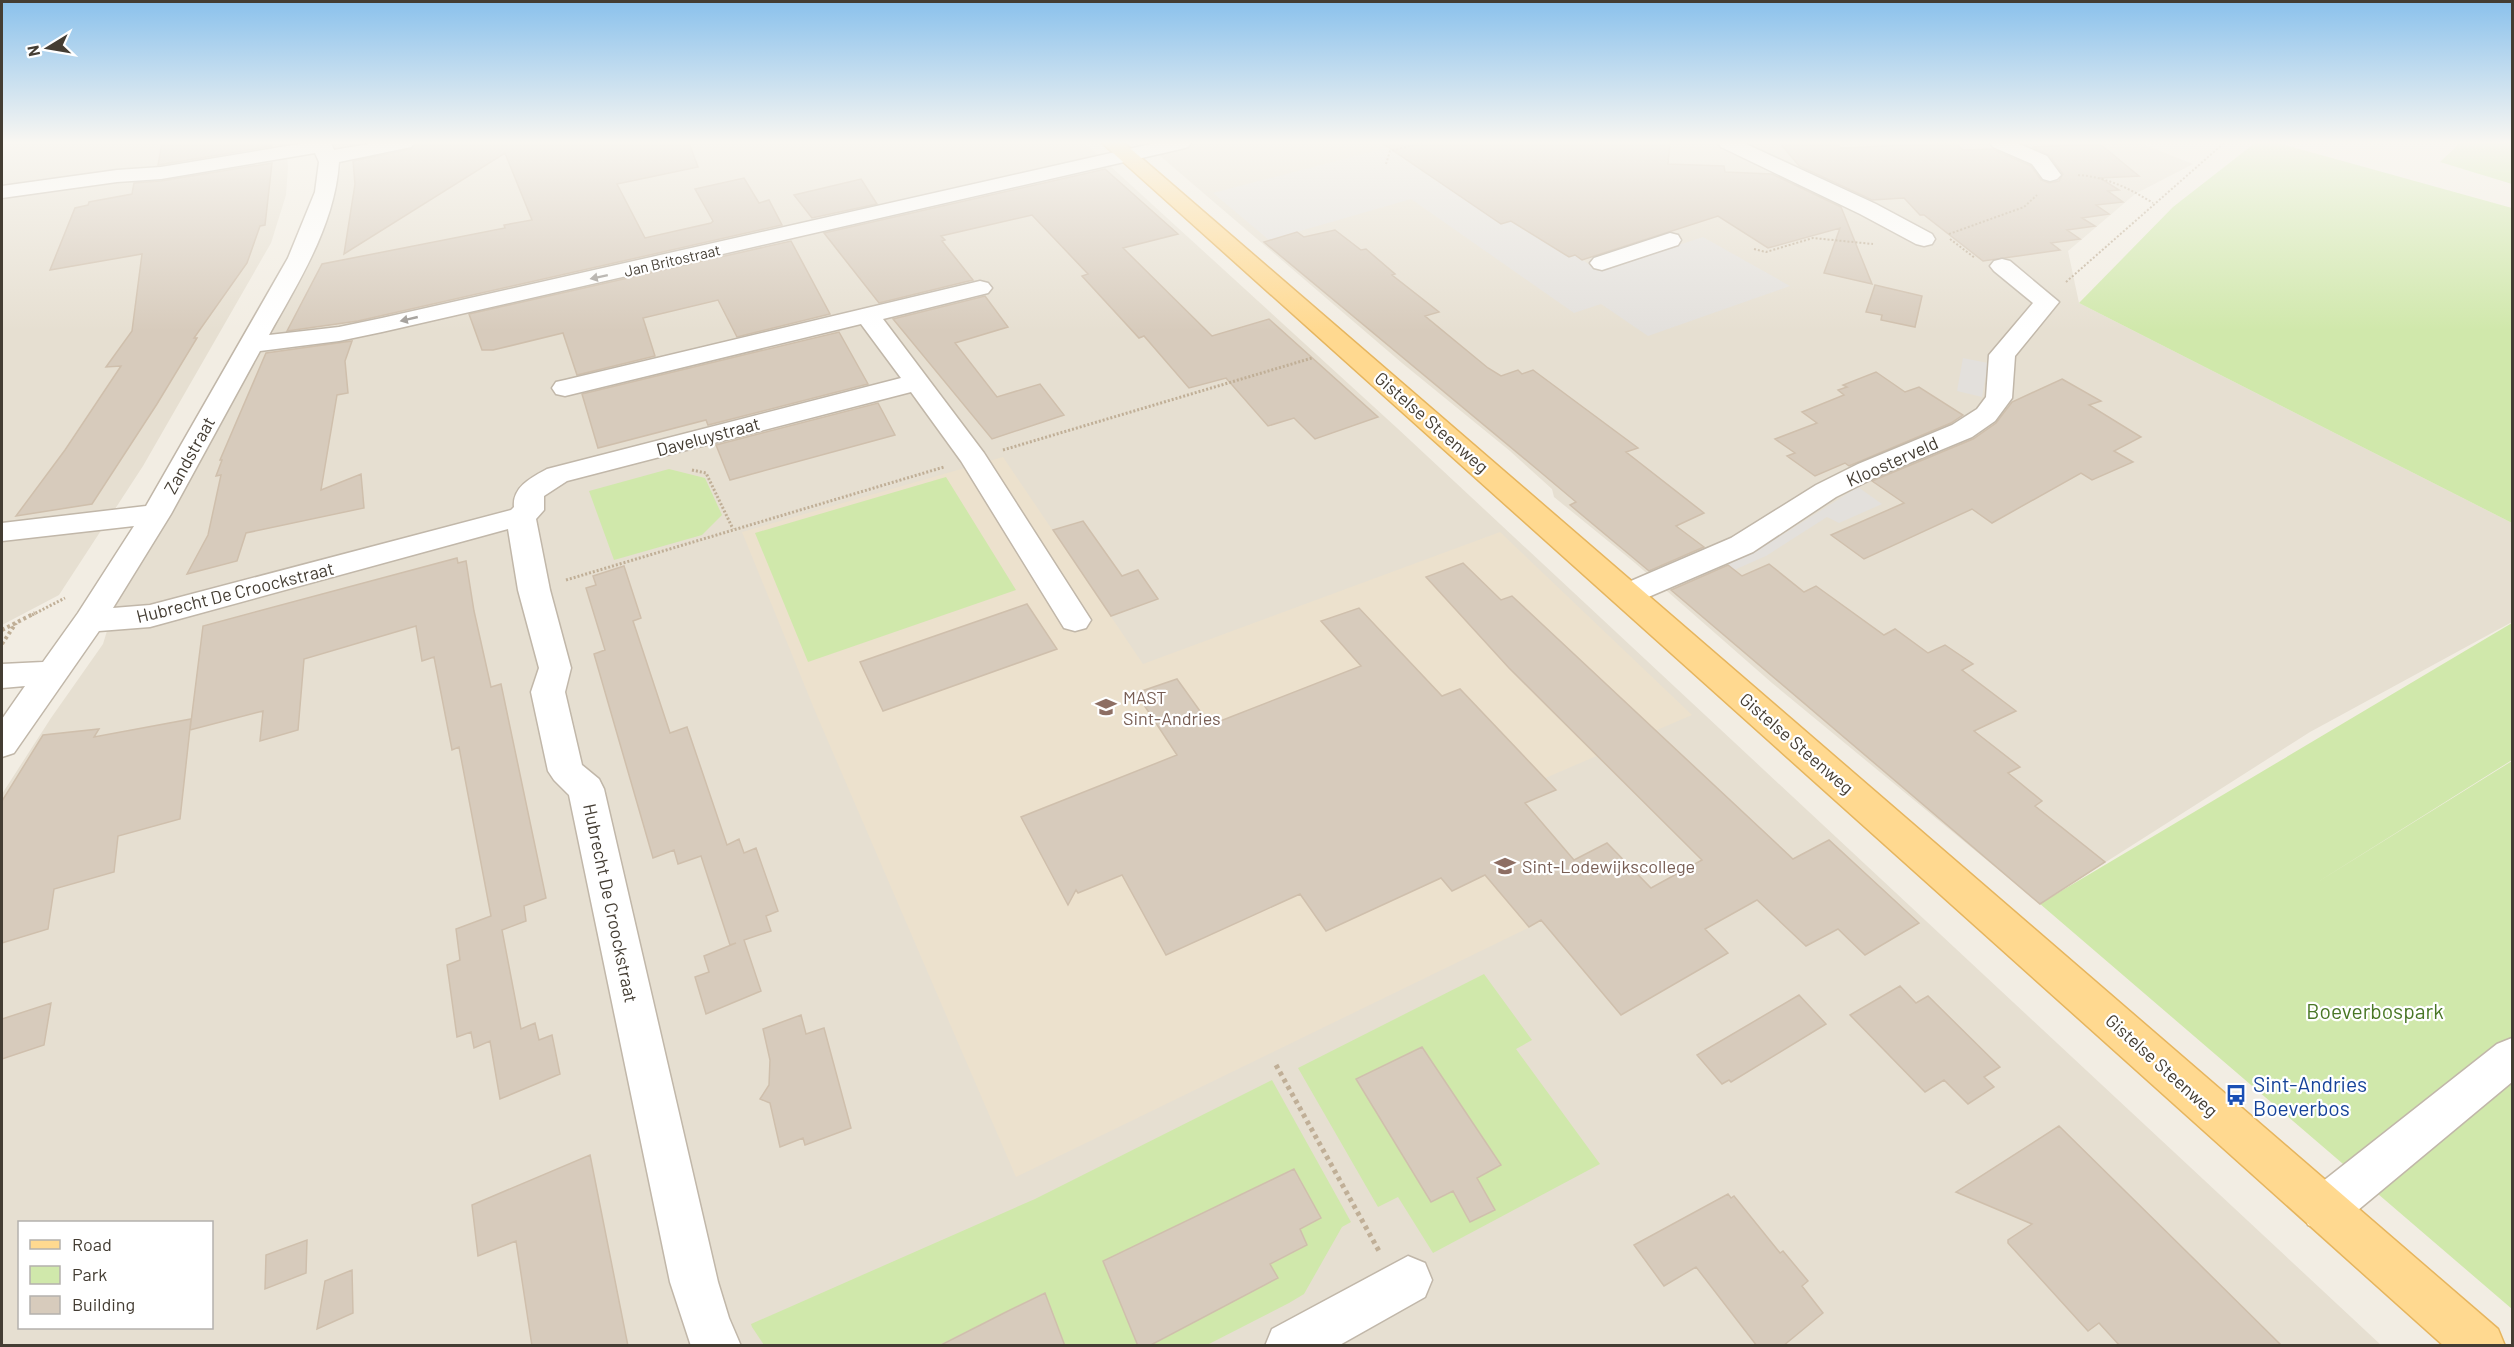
<svg xmlns="http://www.w3.org/2000/svg" width="2514" height="1347" viewBox="0 0 2514 1347" font-family="Barlow,sans-serif">
<rect width="100%" height="100%" fill="#f2ede3"/>
<!-- residential -->
<path fill="#e6dfd1" fill-rule="evenodd" d="M2,143H286L288,167L286,195L271,243L143,466L59,595L2,625Z
M331,143H1085L1397,428L2381,1345H2V794L51,718L103,644L117,598L311,255L333,204L341,166ZM20,1222H212V1328H20Z
M1145,143H2140L2193,164L2135,194L2068,251L2079,303L2512,523V622L2310,732L2040,904L1772,683L1635,563L1554,497L1552,489L1510,451L1402,363Z"/>
<!-- education -->
<path fill="#ece1cd" d="M1003,457L1143,664L1500,532L1692,715L1515,791L1602,892L1016,1177L815,711L742,532Z"/>
<!-- green -->
<path fill="#d0e8ab" fill-rule="evenodd" d="M2255,143H2278L2512,208V523L2079,303L2173,207Z
M2460,143H2512V184L2440,162Z
M669,469L705,478L722,515L702,535L614,560L589,491Z
M946,477L1016,590L808,662L755,533Z
M2512,623V760L2313,885L2512,761V1309L2032,897L2041,903Z
M1484,974L1532,1040L1516,1049L1600,1164L1433,1253L1398,1197L1378,1207L1298,1068ZM1422,1047L1501,1165L1431,1202L1356,1079Z
M1272,1080L1351,1222L1342,1227L1304,1294L1289,1303L1207,1345H1149L1277,1278L1270,1264L1307,1245L1300,1229L1321,1218L1294,1169L1104,1261L1138,1345H1065L1044,1293L939,1345H764L752,1327L751,1324L1035,1199Z"/>
<!-- parking -->
<path fill="#e3e0dc" d="M1401,144L1447,173L1557,249L1569,257L1575,255L1599,271L1703,237L1790,286L1648,336L1601,304L1574,313L1411,199L1269,240L1213,193Z
M1963,358L1988,363L1982,397L1957,391Z
M1858,487L1882,504L1839,523L1827,517L1766,556L1693,588L1685,581L1758,550Z"/>
<!-- building -->
<path fill="#d7cbbc" stroke="#cfbfac" stroke-width="1.5" d="M162,143H272V146L158,165Z
M416,143H689L698,167L617,184L645,238L711,223L713,221L695,189L744,178L759,203L769,200L782,225L358,321L287,331L322,264L505,228L504,225L532,220L505,153L344,254L355,184L353,161L411,149Z
M1382,143H1670L1668,164L1724,166L1725,172L1772,174L1841,207L1872,284L1824,273L1840,228L1768,248L1718,216L1582,260L1575,255L1569,257L1511,221L1501,224Z
M1780,143H1836L1841,148L1955,143L1963,150L1992,149L2031,166L2041,180L2049,183L2059,181L2063,174L2049,155L2032,147L2100,144L2139,176L2100,178L2119,190L2108,191L2123,202L2096,205L2109,214L2082,218L2095,226L2067,230L2080,239L2051,243L2060,250L1983,261L1924,215H1920L1904,198L1872,200L1799,166Z
M272,163L265,225L260,226L247,263L194,338H197L157,404L92,504L16,516L65,450L121,366L106,367L132,331L142,254L50,270L75,208L88,205L89,202L132,194L134,183L161,181Z
M1105,169L1178,234L1123,248L1212,336L1269,319L1378,417L1315,439L1294,418L1268,426L1226,378L1189,388L1144,336L1139,338L1082,276L1088,274L1032,215L941,236L945,240L942,241L973,280L879,303L824,233Z
M861,179L877,204L812,218L794,195Z
M1335,230L1361,250L1366,249L1395,274L1392,275L1439,312L1425,316L1488,368L1501,376L1518,370L1522,374L1533,370L1638,448L1626,452L1704,513L1676,526L1704,547L1649,571L1570,505L1576,502L1538,470L1264,242L1297,232L1304,237Z
M791,241L830,314L737,337L718,300L643,318L655,356L577,375L563,333L493,350H482L469,314Z
M1875,285L1922,296L1915,327L1881,320L1882,315L1866,312Z
M985,296L1008,327L955,343L997,397L1040,384L1064,415L992,439L893,319Z
M839,332L868,384L708,425L706,420L598,448L582,394Z
M352,341L345,361L348,393L337,395L321,490L361,474L364,508L246,533L237,561L187,574L208,535L221,475L216,476L222,460H220L266,353Z
M1876,372L1905,392L1919,387L1963,415L1951,423L1849,466L1845,463L1815,476L1787,456L1795,453L1775,439L1817,423L1802,412L1844,395L1838,390L1847,387L1843,385Z
M2062,379L2101,401L2089,405L2141,437L2114,451L2133,462L2092,480L2081,473L1992,523L1972,509L1864,559L1831,535L1904,503L1872,481L1973,439L1996,423L2012,402Z
M878,403L895,435L730,480L716,445Z
M1083,521L1122,576L1138,570L1158,599L1111,616L1053,530Z
M457,558L458,563L466,561L474,611L491,687L501,684L546,898L524,906L526,921L502,930L521,1029L535,1023L539,1040L552,1035L560,1074L500,1099L490,1041L474,1048L471,1032L457,1037L447,965L460,960L456,929L491,916L459,747L452,750L434,657L422,661L416,626L304,659L298,730L260,741L263,711L190,730L203,626Z
M1463,563L1501,600L1512,596L1793,859L1829,840L1919,923L1865,955L1838,929L1806,946L1757,900L1705,929L1728,953L1621,1015L1541,920L1529,927L1485,875L1452,891L1441,878L1326,931L1300,894L1166,955L1122,875L1078,893L1076,890L1068,905L1021,817L1177,755L1136,693L1177,679L1210,725L1361,666L1321,621L1359,608L1442,696L1460,689L1556,790L1525,803L1574,860L1607,843L1651,888L1702,860L1509,668L1426,577Z
M1769,564L1804,592L1816,586L1884,635L1895,629L1928,653L1945,645L1973,664L1962,670L2016,711L1974,731L2020,767L2008,773L2042,801L2035,806L2105,862L2040,904L1671,590L1728,565L1742,576Z
M624,566L641,618L633,621L670,733L687,727L727,845L739,839L744,853L756,848L778,911L766,916L771,931L744,940L761,991L706,1014L695,977L709,972L704,956L736,943L730,945L701,856L678,864L674,850L653,858L594,654L605,650L586,588L596,585L593,576Z
M1027,604L1057,649L883,711L860,662Z
M191,719L180,819L118,836L114,872L54,889L48,929L2,943V801L43,735L99,729L94,737Z
M1900,986L1916,1003L1928,996L2000,1067L1984,1077L1994,1087L1968,1104L1944,1080L1925,1092L1850,1015Z
M1799,995L1826,1024L1731,1082L1729,1080L1722,1084L1697,1055Z
M51,1003L44,1045L2,1059V1019Z
M801,1015L806,1034L824,1028L851,1128L805,1145L803,1138L780,1147L770,1103L760,1099L769,1085L770,1060L763,1029Z
M1422,1047L1501,1165L1477,1178L1495,1210L1470,1222L1453,1191L1431,1202L1356,1079Z
M2059,1126L2191,1256L2282,1346H2120L2099,1323L2088,1331L2008,1243V1240L2032,1224L1956,1192Z
M590,1155L628,1346H532L516,1241L478,1256L472,1205Z
M1294,1169L1321,1218L1300,1229L1307,1245L1270,1264L1278,1278L1149,1346H1138L1103,1261Z
M1728,1194L1731,1198L1734,1196L1780,1253L1783,1251L1808,1281L1802,1286L1823,1313L1783,1346H1757L1696,1267L1664,1286L1634,1245Z
M307,1240L306,1273L265,1289L266,1255Z
M352,1270L353,1313L317,1329L325,1281Z
M1045,1293L1065,1346H939L1006,1312Z"/>
<g fill="none" stroke-linecap="round" stroke-linejoin="round">
<defs>
<path id="minor" d="M305,143H331L334,150L374,143H414L411,147L339,162C335,225 299,281 269,335L339,327L382,318L1155,143H1191L1188,147L1181,149L382,332L339,341L260,351L171,514L113,608L150,605L511,510L514,507C512,487 532,477 547,469L901,378L861,324L565,396L556,394L552,388L556,382L565,380L980,281L988,283L992,288L988,293L883,319L984,453L1091,620L1086,628L1075,631L1064,628L961,461L911,392L567,481L544,496V510L536,519L550,590L571,668L565,692L582,765L599,779L604,789L718,1282L729,1318L741,1346H691L670,1282L569,795L554,780L548,771L531,692L539,668L518,590L508,529L150,627L99,631L14,753L2,757V719L25,686L2,688V664L43,662L78,613L134,526L2,541V523L146,506L288,258L315,192L319,162L315,153L161,179L117,182L2,198V186L117,170L161,167Z
M1718,143H1744L1876,204L1932,234L1935,239L1932,244L1924,246L1916,244L1860,214L1721,147Z
M1990,143H2017L2047,156L2061,175L2057,179L2050,181L2043,179L2032,164L1993,147Z
M1670,233L1678,235L1681,240L1678,245L1602,270L1594,268L1590,263L1594,258Z
M2002,259L2010,261L2059,302L2015,356L2012,398L1995,421L1972,437L1878,476L1836,497L1753,552L1639,601L1628,604L1617,601L1612,594L1617,587L1731,538L1816,485L1858,464L1952,425L1977,409L1986,397L1989,355L2033,303L1994,271L1990,266L1994,261Z
M2512,1038V1082L2340,1225L2324,1231L2308,1225L2301,1209L2308,1193L2497,1044Z
M1408,1256L1425,1263L1432,1280L1425,1297L1338,1346H1265L1272,1329Z"/>
<path id="major" d="M1102,143H1124L2498,1329L2505,1346H2444Z"/>
</defs>
<!-- minor casing -->
<use href="#minor" stroke="#c1b7a9" stroke-width="3"/>
<!-- major casing -->
<use href="#major" stroke="#e6b55e" stroke-width="3"/>
<!-- path-far3 -->
<path stroke="#c0af97" stroke-width="2" stroke-dasharray="2 2" stroke-linecap="butt" d="M1596,143L1603,144
M1386,164L1390,151L1422,143
M2078,175C2106,177 2129,188 2153,203
M1949,234L2024,207L2037,195
M1950,239L1975,258
M1754,249L1766,252L1813,238L1873,244
M2066,282L2224,143"/>
<!-- path-far2 -->
<path stroke="#c0af97" stroke-width="3" stroke-dasharray="2 2" stroke-linecap="butt" d="M1003,450L1312,358
M692,470L706,473L733,529
M566,580L944,467
M32,615L65,598"/>
<!-- path-far1 -->
<path stroke="#c0af97" stroke-width="4" stroke-dasharray="3 3" stroke-linecap="butt" d="M2,630L35,613
M2,644L16,623"/>
<!-- path -->
<path stroke="#c0af97" stroke-width="5" stroke-dasharray="4 4" stroke-linecap="butt" d="M1276,1065L1379,1251"/>
<!-- minor -->
<use href="#minor" fill="#fff" fill-rule="evenodd"/>
<!-- major -->
<use href="#major" fill="#ffd990" fill-rule="evenodd"/>
</g>
<!-- one-way arrows -->
<defs><path id="oneway-solid" d="M-6-.8H1V-3.2L6.5 0L1 3.2V.8H-6Z" transform="scale(1.5)"/></defs>
<g fill="#a29e99">
<use href="#oneway-solid" transform="translate(599 277) rotate(168)"/>
<use href="#oneway-solid" transform="translate(409 319) rotate(167)"/>
</g>
<!-- sky -->
<linearGradient id="sky" x2="0" y2="1"><stop stop-color="#8ac1ec"/><stop offset="0.43" stop-color="#f9f7f2"/><stop offset="1" stop-color="#f9f7f2" stop-opacity="0"/></linearGradient>
<rect width="2514" height="331" fill="url(#sky)"/>
<!-- icons -->
<defs>
<symbol id="school-bare" viewBox="-9 -9 18 18"><path d="M0-5L7-2L0 1L-7-2ZM-4 1L0 2.5L4 1V4Q0 6-4 4Z" fill="#8d6e63" stroke="#fff" stroke-width="2.5" paint-order="stroke"/></symbol>
<symbol id="bus-bare" viewBox="-9 -9 18 18"><path d="M-5-6H5V4H4V6H2V4H-2V6H-4V4H-5ZM-3.5-4V0h7V-4ZM-3.5 1.2v1.5H-2V1.2ZM2 1.2v1.5H3.5V1.2Z" fill="#1a4fb4" stroke="#fff" stroke-width="2.5" paint-order="stroke"/></symbol>
</defs>
<g fill-rule="evenodd">
<use href="#school-bare" x="1091" y="692" width="30" height="30"/>
<use href="#school-bare" x="1490" y="851" width="30" height="30"/>
<use href="#bus-bare" x="2221" y="1080" width="30" height="30"/>
</g>
<g text-anchor="middle" dominant-baseline="central" stroke-width="4.5" stroke-linejoin="round" paint-order="stroke">
<!-- far-street labels -->
<g font-size="15" fill="#443d33" stroke="#fff">
<text transform="translate(672 260) rotate(-13)">Jan Britostraat</text>
</g>
<!-- street labels -->
<g font-size="18" fill="#443d33" stroke="#fff">
<text transform="translate(1432 422) rotate(41)">Gistelse Steenweg</text>
<text transform="translate(708 436) rotate(-15)">Daveluystraat</text>
<text transform="translate(189 455) rotate(-61)">Zandstraat</text>
<text transform="translate(1892 461) rotate(-24)">Kloosterveld</text>
<text transform="translate(235 592) rotate(-14)">Hubrecht De Croockstraat</text>
<text transform="translate(1797 743) rotate(41)">Gistelse Steenweg</text>
<text transform="translate(611 903) rotate(78)">Hubrecht De Croockstraat</text>
<text transform="translate(2162 1065) rotate(42)">Gistelse Steenweg</text>
</g>
<!-- education labels -->
<g font-size="18" fill="#785e54" stroke="#fff" text-anchor="start">
<text x="1123" y="697">MAST<tspan x="1123" dy="21">Sint-Andries</tspan></text>
<text x="1522" y="866">Sint-Lodewijkscollege</text>
</g>
<!-- near-park labels -->
<g font-size="21" fill="#497726" stroke="#fff">
<text x="2375" y="1010">Boeverbospark</text>
</g>
<!-- near-transit labels -->
<g font-size="21" fill="#164399" stroke="#fff" text-anchor="start">
<text x="2253" y="1083">Sint-Andries<tspan x="2253" dy="24">Boeverbos</tspan></text>
</g>
</g>
<!-- border -->
<rect width="2514" height="1347" fill="none" stroke="#443d33" stroke-width="6"/>
<!-- legend -->
<rect x="18" y="1221" width="195" height="108" fill="#ffffff" stroke="#b4b1ad" stroke-width="1.5"/>
<rect x="30" y="1240" width="30" height="9" fill="#ffd990" stroke="#b4b1ad" stroke-width="1.5"/>
<text x="72" y="1251" font-size="18" fill="#443d33">Road</text>
<rect x="30" y="1266" width="30" height="18" fill="#d0e8ab" stroke="#b4b1ad" stroke-width="1.5"/>
<text x="72" y="1281" font-size="18" fill="#443d33">Park</text>
<rect x="30" y="1296" width="30" height="18" fill="#d7cbbc" stroke="#b4b1ad" stroke-width="1.5"/>
<text x="72" y="1311" font-size="18" fill="#443d33">Building</text>
<!-- north arrow -->
<g transform="translate(48 48) rotate(259)" stroke="#ffffff" stroke-width="4.5" paint-order="stroke">
<path d="M0-4.5L10 22L0 15L-10 22Z" fill="#443d33"/>
<text y="-9" font-size="16" font-weight="bold" text-anchor="middle" fill="#443d33">N</text>
</g>
</svg>
